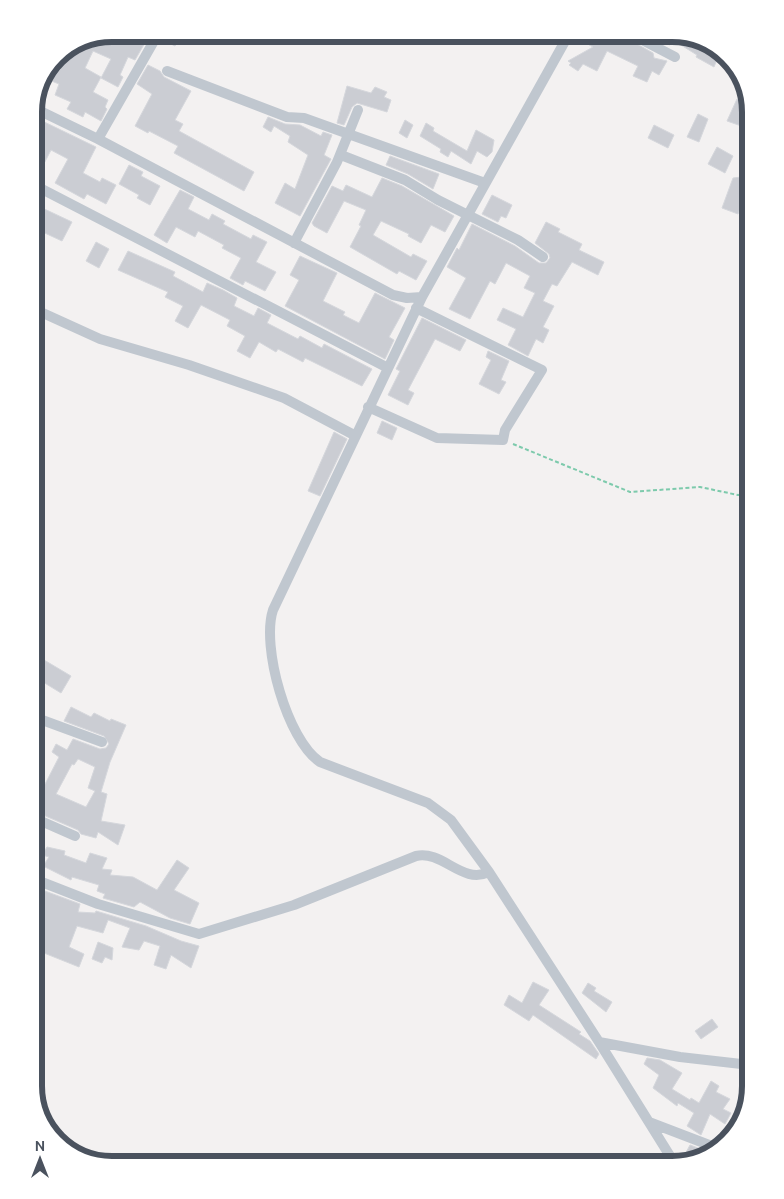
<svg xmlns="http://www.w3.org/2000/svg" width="784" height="1199" viewBox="0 0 784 1199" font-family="Ubuntu,sans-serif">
<rect width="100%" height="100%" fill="#f3f1f1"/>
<!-- building -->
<path fill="#cbcdd3" stroke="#d5d7dc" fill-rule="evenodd" d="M125,34H150L135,60L128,57L120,75L123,77L118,87L101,78L111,59L93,51L85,68L101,77L93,92L108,100L105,107L107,109L101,121L85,112L83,117L67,109L71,102L55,95L59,84L49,80L54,68L60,70L67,52L110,35L122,40Z
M165,34H182L175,46L163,40Z
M576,34H619L653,53L654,58L667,61L659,75L652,71L647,82L633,76L638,66L607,51L597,71L583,64L578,71L569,65L571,63L568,61L593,47L575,37Z
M648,34H677L716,47L720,52L714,67L696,57L697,55L673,40L670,45Z
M148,65L160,71L164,77L191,91L175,120L183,124L179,131L254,172L244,191L174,153L178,146L149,131L148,133L135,126L152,94L137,84Z
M347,86L371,93L375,87L387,92L384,97L391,100L387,112L357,103L352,107L344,125L337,123Z
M737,99L748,102L750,129L727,121Z
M698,114L708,119L699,142L687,137Z
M34,117L96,147L83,173L100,182L102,178L116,185L106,204L87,194L84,199L55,183L68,159L51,150L36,179L34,178Z
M268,117L285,124L300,125L321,136L323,132L332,135L324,155L331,159L300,216L275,203L285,183L295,189L308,155L288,142L290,136L274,126L271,132L263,127Z
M405,120L413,125L407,138L399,133Z
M426,123L434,128L433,131L467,151L476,130L494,140L492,152L487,157L477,151L471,164L451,151L448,157L440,152L441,149L420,136Z
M654,125L674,135L668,148L648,138Z
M717,147L733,156L725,173L708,164Z
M390,156L439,174L433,189L408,174L386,165Z
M129,165L143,172L141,176L160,186L150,205L137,198L139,195L119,184Z
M750,176V196L745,194L738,214L722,208L733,178Z
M382,178L402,186L454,216L445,232L431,225L421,243L408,236L409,234L381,221L373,235L411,257L413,254L427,261L416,280L399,271L397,274L350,247L361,226L359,225L366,210L344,201L327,233L314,226L312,223L332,186L343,191L346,185L372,197Z
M180,190L194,197L188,209L209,220L212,214L225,221L223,224L251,239L253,235L267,242L256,262L276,272L265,291L245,281L243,285L230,278L241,258L222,248L224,245L198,231L195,237L176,227L167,243L154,235Z
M492,195L512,205L506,218L501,216L498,222L482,214Z
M38,206L72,222L62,241L34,228V213Z
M546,222L560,229L558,232L582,244L579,250L604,262L598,275L572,262L557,286L552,284L543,301L554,306L543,327L549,330L543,343L536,339L528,356L508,345L516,329L497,320L503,308L523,317L535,293L524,288L530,276L506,263L495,284L490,281L470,319L449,309L466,278L447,267L457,248L459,250L472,224L515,246L539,263H546L550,258L549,254L535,243Z
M96,242L109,249L99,268L86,261Z
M128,251L175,272L173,276L203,292L207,283L223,290L237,298L234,306L254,316L258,308L271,315L267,323L298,339L300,336L322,348L324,344L372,369L362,386L305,358L303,362L278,349L276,352L259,342L250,358L237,351L245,336L227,326L230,320L201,305L188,328L175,321L183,306L165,297L168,292L118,270Z
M300,256L337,273L323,301L345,312L343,315L359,323L375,293L405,308L389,337L394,340L385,359L285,306L299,280L290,275Z
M422,318L466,340L460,351L435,339L408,390L414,393L408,405L388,395L400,371L396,369Z
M488,351L509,361L501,380L506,382L499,394L479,384L491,360L486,357Z
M382,421L397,428L392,440L377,433Z
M334,432L347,439L320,496L308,491Z
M34,654L71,676L61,693L43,682L34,700Z
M71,707L91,717L94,713L110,721L111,719L126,725L110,762L101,792L107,794L101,821L125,825L118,845L98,832L96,838L81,834L78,830L34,811V786L42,790L59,757L52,752L56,744L67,750L73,739L100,749L106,748L109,744L104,736L64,721ZM78,759L95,767L88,788L95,791L86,807L56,794L72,764L74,765Z
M47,847L65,851L64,855L86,863L90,853L107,858L102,869L112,870L110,875L133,877L157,890L177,860L189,868L174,890L199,903L190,924L170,918L140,902L134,907L103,898L105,894L97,891L99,885L72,877L71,880L43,866L49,857L42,855Z
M34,887L80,904L78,912L95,913L96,911L146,926L181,941L199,946L191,968L171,955L166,969L154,965L160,946L144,941L139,950L122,947L130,928L108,920L103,933L77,926L69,947L84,954L79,967L34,949L43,918L34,914Z
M98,942L113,948L112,960L105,957L102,963L92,959Z
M533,982L549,990L539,1005L581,1032L579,1034L590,1041L599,1054L596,1059L533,1015L529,1021L504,1005L509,995L522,1003Z
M588,983L596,988L594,991L612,1002L606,1012L582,993Z
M712,1019L718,1027L701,1039L695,1031Z
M647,1058L660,1060L682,1073L672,1089L690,1100L691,1098L699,1103L711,1081L719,1086L716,1092L730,1099L723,1109L731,1113L725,1124L710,1114L701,1135L687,1126L694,1113L678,1103L677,1106L653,1088L659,1075L644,1064Z
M690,1145L711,1153L707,1157L687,1162L683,1158Z"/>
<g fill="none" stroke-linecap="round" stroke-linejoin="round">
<!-- path -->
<path stroke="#7dcaac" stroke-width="2" stroke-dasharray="4 2.5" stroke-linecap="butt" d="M513,444L630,492L700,487L738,495L750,494"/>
<!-- street -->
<path stroke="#c0c7cf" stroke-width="10" d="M631,34L675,57
M167,71L287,117L304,118L485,183
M34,108L98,139L393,295L407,298L422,297L569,34
M98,139L158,34
M341,155L405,180L438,200L518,240L543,257
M34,185L388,368
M294,243L337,162L358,110
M422,297L273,610C261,646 287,740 320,762L428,803L451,820L489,872L599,1042L675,1164
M34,309L100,339L189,365L284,398L354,435
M368,407L437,438L503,440L505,430L542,370L416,308
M34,717L102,742
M34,818L75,836
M34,879L98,904L199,934L294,905L416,856C443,850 462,885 489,872
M599,1042L680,1057L750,1065
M649,1122L717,1148"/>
</g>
<!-- crop -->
<path d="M0 0H784V1199H0ZM112 42H672A70 70 0 0 1 742 112V1086A70 70 0 0 1 672 1156H112A70 70 0 0 1 42 1086V112A70 70 0 0 1 112 42Z" fill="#fff" fill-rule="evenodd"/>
<path fill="none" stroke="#4a525e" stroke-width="6" d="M112 42H672A70 70 0 0 1 742 112V1086A70 70 0 0 1 672 1156H112A70 70 0 0 1 42 1086V112A70 70 0 0 1 112 42Z"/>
<!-- north arrow -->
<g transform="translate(40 1159)" stroke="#ffffff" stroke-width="4" paint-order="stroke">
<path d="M0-4L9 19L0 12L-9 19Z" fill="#4a525e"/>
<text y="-8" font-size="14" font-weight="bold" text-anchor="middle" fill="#4a525e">N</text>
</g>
</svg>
